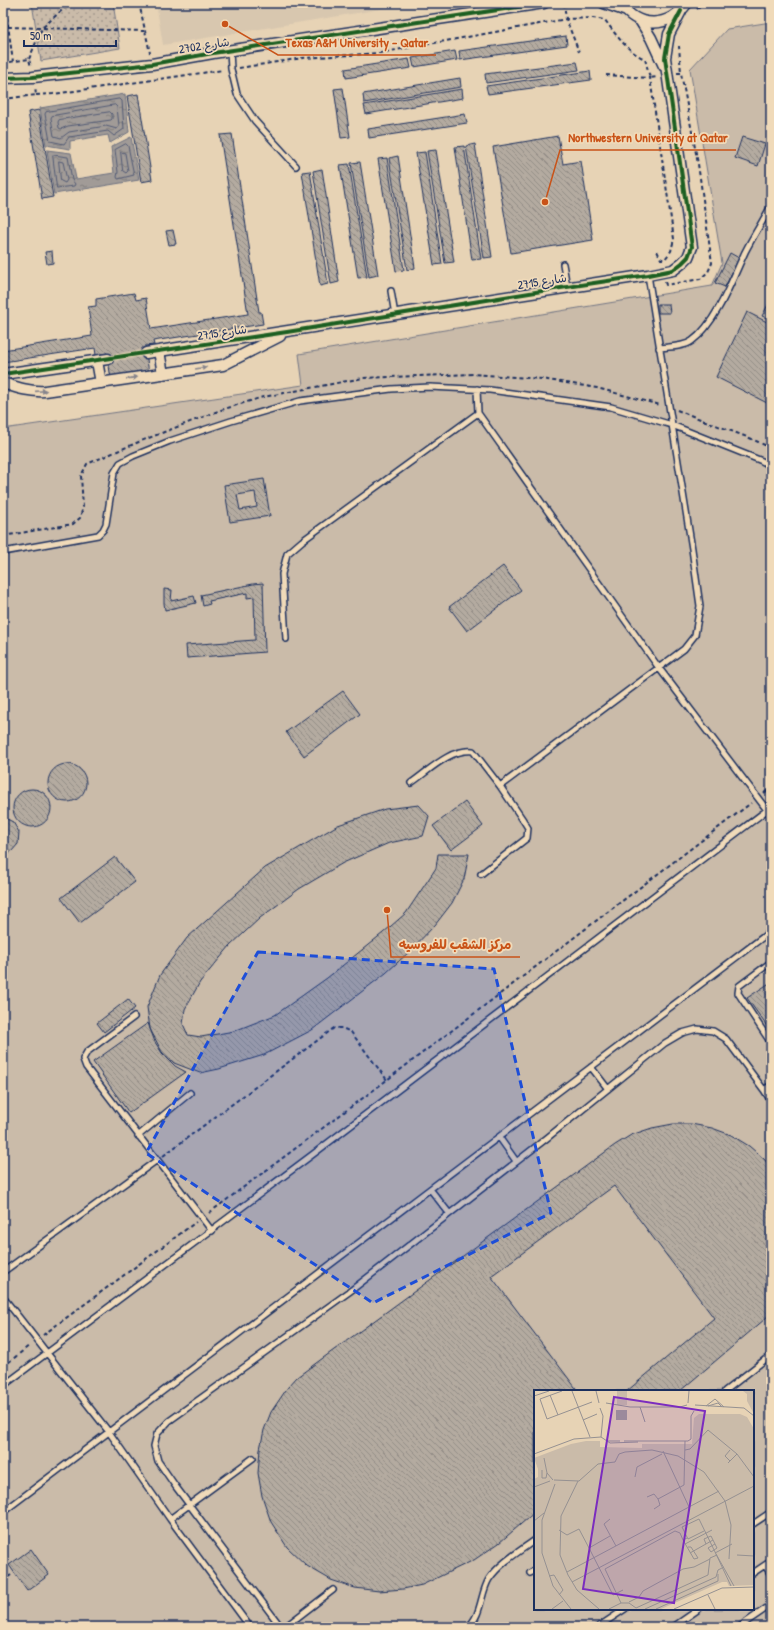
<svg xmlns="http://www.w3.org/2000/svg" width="774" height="1630" viewBox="0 0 774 1630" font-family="'Patrick Hand','Playpen Sans Arabic',sans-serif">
<defs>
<pattern id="park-dots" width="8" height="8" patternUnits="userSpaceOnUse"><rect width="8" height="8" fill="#cabba9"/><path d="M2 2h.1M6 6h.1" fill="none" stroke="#a3988d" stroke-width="1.8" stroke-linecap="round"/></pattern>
<pattern id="water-ripples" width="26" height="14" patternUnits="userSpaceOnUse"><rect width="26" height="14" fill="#a19b97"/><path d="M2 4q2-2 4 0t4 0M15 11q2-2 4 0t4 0" fill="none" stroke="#827f7e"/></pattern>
<pattern id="building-back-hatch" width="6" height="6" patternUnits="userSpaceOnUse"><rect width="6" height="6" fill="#b4aba0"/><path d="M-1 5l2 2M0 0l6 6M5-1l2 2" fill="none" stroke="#928c86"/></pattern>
</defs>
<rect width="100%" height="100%" fill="#e7d3b5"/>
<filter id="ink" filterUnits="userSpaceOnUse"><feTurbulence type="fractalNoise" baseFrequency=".025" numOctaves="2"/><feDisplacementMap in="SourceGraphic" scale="8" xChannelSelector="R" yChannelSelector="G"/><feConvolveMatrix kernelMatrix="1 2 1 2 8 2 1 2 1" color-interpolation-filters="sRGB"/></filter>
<g filter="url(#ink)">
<!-- built -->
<path fill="#d8c7af" d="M156,3H418L163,45Z"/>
<!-- park -->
<path fill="url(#park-dots)" stroke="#727584" d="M32,3H113L120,48L41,61Z"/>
<!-- pitch -->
<path fill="#cabba9" stroke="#727584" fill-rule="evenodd" d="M771,22V1627H3V429L303,385L299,354L712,286L722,263L690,69L727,29ZM535,1391H753V1609H535Z"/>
<!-- water -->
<path fill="url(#water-ripples)" stroke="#6b7080" d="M125,94L129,132L110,143L108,135L70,141V149L46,145L40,108Z
M131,137L139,180L54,194L47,150L71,153L76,179L114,173L111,147Z"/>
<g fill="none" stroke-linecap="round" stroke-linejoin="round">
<!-- shore -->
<path stroke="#515a75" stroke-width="1" d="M120,99L122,101L124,129L114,136L108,131L69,137L64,144L50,141L45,114L46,112Z
M115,105L117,107L119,126L117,129L106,126L69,132L61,138L54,136L51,118L52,116Z
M110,112L112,114V119L111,120L68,126L61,129L59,128L58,122L59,120Z
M126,144L128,146L134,175L118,179L117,177L118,172L115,150Z
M121,152L125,153L128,171L126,173L123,171Z
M53,155L68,157L72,180L75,184L74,186L57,188Z
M59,161L63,162L67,180L65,183L61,181Z"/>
</g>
<!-- building -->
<path fill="url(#building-back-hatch)" stroke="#1b2f5e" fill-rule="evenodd" d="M566,36L567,45L460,60L459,51Z
M455,51L457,60L414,67L412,58Z
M409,59L411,68L346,78L345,69Z
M577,62L579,70L486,83L485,74Z
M590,71L591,80L488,94L486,86Z
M460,78L461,87L364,103L363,94Z
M343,88L350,137L341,138L334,89Z
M462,89L463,98L366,114L364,105Z
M138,94L152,180L141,182L127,96Z
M39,110L53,197L42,199L28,112Z
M465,114L467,123L369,138L368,129Z
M232,134L259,312H261L263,324L153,341L154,345L145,346L149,373L111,379L107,353L96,355L95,348L3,362V350L92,336L88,307L96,306V299L134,293L136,300L146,298L151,329L248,314L220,135Z
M558,136L563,164L581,161L593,240L511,253L493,147Z
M742,137L765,144L758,166L735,158Z
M475,144L492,257L484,258L466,146Z
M464,146L481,259L472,260L455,147Z
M436,150L454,262L445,263L427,151Z
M425,152L442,264L434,265L416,153Z
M398,156L415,268L407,270L389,158Z
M387,158L404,270L396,271L378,159Z
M360,162L378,275L369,277L351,163Z
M349,164L367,277L358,278L340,165Z
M322,169L339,282L331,284L313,171Z
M310,171L328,284L320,286L302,172Z
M173,230L176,244L169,245L166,231Z
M52,251L53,263L47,264L45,252Z
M730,253L739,258L725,287L715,283Z
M771,299V320L762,316Z
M658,304H669L670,313H658Z
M747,312L771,324V405L716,377Z
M264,479L270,516L230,522L224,485ZM255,492L257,507L240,510L237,495Z
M503,566L521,590L467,631L449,607Z
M263,583L265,652L187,658L186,645L255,640L254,597L247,598V593L209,601L210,604L203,606L201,595L253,584Z
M164,589L172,590L171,601L194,596L196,603L165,610L164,603Z
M343,691L360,714L304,756L286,732Z
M48 783a19 19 0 1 1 38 0a19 19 0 1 1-38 0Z
M13 808a19 19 0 1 1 38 0a19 19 0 1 1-38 0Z
M465,802L483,826L451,850L433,826Z
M419,805L429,816L423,836L389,843L343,863L299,889L260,918L230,946L200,982L185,1009L183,1024L188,1035L201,1037L234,1031L275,1015L327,978L383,933L406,913L436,868L438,854H469L464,879L452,903L435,925L409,952L386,973L312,1030L264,1055L219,1069L200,1073L174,1063L162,1052L150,1029L147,1007L160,975L187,938L265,868L338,825L385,809Z
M3,817L13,822L19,832L18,844L11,852L3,855Z
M115,857L135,882L80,923L61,898Z
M771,982V1032L747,998Z
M128,999L135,1008L104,1032L97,1023Z
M148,1023L155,1042L162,1053L175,1066L186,1072L129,1113L93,1062Z
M673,1124H691L712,1128L731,1135L749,1146L764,1159L771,1167V1312L765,1319L680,1391H627L714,1318L614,1186L491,1276L578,1391H535V1512L499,1543L474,1560L422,1585L403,1589L379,1591L355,1588L331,1580L307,1566L287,1547L271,1522L262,1496L258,1473L260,1449L264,1430L271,1412L288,1387L297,1377L615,1145L631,1135L652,1128Z
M31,1549L49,1575L27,1591L9,1565Z"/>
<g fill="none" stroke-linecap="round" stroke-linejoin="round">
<!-- minor-tunnel -->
<path stroke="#beb2a4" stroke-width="10" stroke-dasharray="10 5" stroke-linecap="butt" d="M108,359L146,353"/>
<defs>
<path id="service" d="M230,51L231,69L237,94L255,121L296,166
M563,264L567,287
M391,291L395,315
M659,348C669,347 684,347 692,341C716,324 733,278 745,252C753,236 763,221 771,206
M477,389L478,413L659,668L767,810
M3,552L98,535L103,530L106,524L114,473L120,463L133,456L170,441L231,421L300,401L391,389L430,387L490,390L611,407L672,425L762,461L771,466
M286,639L282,574L287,554L302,541L478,413
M411,783C430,770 449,749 473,751L500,786L523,820L528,828L527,838L481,874
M500,786L684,649L695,635L700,606L692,549L648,275
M771,962L739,986L738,993L771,1043
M134,1017L87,1052L83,1059L86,1067L212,1231
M591,1067L608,1089
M764,1090L771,1101
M138,1136L190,1093
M499,1137L516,1161
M430,1189L449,1213
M3,1272L157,1160
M3,1297L109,1432L170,1519L250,1627
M3,1386L312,1155L771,807
M725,1391L771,1355
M3,1512L771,931
M170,1519L253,1458
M753,1524L771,1512
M765,1565L771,1575
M530,1573L535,1570
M753,1573L771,1561
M281,1627L176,1487L158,1461L154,1446L157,1434L169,1421L349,1292L547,1138L665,1043L682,1033L697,1029L713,1031L726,1039L764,1090L771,1085
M285,1627L333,1590
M468,1627C482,1615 480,1594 489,1579C500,1563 520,1551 535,1540
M598,1627L625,1609
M673,1627L699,1609
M739,1627L771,1605"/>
<path id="minor" d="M604,3L624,10
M620,3C638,30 669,28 687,3
M640,20L651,38L664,66
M3,78L33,77L152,64L213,53L544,3
M159,351L163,374
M146,353L648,275L673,270L682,263L688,257L692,247L665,58L669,34L681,11
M97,361L101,383
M3,374L108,359
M3,383C18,388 29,392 45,391L223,365L280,336"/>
</defs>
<!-- service casing -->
<use href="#service" stroke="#1b2f5e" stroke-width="8"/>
<!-- minor casing -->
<use href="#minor" stroke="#1b2f5e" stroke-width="13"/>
<!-- path -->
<path stroke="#1b2f5e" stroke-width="2" stroke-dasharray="4 3" stroke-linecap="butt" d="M5,3L13,62
M139,3L150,53
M564,3L566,19L593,18L605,20C616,35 627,51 645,59L650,78L657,77
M697,9L702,3
M3,22L8,27L144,31
M29,59L42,28L70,3
M3,63L29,59L31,67
M239,68L303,58L380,53L566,19L579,52
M677,73H681L679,46
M606,75L650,78L674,239L671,251L665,259H661L656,249
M36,95L53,94L223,70
M3,99L36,95L35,87
M665,282L666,285L700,279L708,272L712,263L698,164L681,73
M677,410L752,439L771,448
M3,536L73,524L80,518L83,507L81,476L87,464L141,441L221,410L263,397L363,378L473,374L542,379L597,388L660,405
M764,793L771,788
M163,1156L334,1028H342L351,1032L387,1080
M209,1213L375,1089L751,803
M43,1335L196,1222
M3,1367L30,1345
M3,1581L11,1575
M3,1621L8,1627"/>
<!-- service -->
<use href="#service" stroke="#f0dab9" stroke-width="5"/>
<!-- minor -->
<use href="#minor" stroke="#f0dab9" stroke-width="10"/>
<defs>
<path id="cycleway" d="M3,78L33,77L152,64L213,53L544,3
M3,374L287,332L567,287L648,275L673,270L682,263L688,257L692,247L665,58L669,34L681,11"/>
</defs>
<!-- cycleway casing -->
<use href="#cycleway" stroke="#f0dab9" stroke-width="6"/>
<!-- cycleway -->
<use href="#cycleway" stroke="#1b5e20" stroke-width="4"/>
</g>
<!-- one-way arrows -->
<defs><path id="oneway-solid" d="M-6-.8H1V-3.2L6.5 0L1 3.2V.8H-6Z"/></defs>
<g fill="#86848c">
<use href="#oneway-solid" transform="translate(201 368) rotate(-9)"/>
<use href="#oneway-solid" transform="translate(132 378) rotate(-8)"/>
<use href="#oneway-solid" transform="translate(41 391) rotate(-4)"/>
</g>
</g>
<!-- marked area -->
<path fill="#1d4ed8" fill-opacity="0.2" stroke="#1d4ed8" stroke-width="3" stroke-dasharray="8 5" stroke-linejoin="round" d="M258,952L494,969L551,1213L373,1303L146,1153Z"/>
<g text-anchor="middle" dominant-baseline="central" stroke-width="3.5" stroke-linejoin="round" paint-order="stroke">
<!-- street labels -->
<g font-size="12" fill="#1b2f5e" stroke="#f0dab9">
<text transform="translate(204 45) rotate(-9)">شارع 2702</text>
<text transform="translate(542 281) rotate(-9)">شارع 2715</text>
<text transform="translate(222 332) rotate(-8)">شارع 2715</text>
</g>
</g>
<!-- overview -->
<g transform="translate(534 1390)">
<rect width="220" height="220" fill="#e7d3b5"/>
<path d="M83,1H93V15H83ZM209,1H220V24L213,11V4Z" fill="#cabba9"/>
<path d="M165,24H206L213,27L220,39V195L195,196L193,192H188L127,219H0V89L4,87V79L0,68L37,54L52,51H66V57L108,58V54H158L160,28Z" fill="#cabba9"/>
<path d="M82,20H93V30H82Z" fill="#a19b97"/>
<path fill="none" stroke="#959192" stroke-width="1" d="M28,1L6,9L13,29L58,12M38,1L56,47M62,1L65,13M16,5L24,25M0,6L15,1M72,13L96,17H146L153,15M154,13L155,1M161,15L210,18L220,26M172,16L181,9L190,17M174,16L184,13L188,17M106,17L111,32M66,18L69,26L67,47M49,30L63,24M67,47L76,53L104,52M72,51H86M90,51H154L157,49V26L160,21M151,60L156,59L174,40L203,64L220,87M129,61L155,117M0,64L40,49L67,47M10,68L13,83L19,90M196,71L191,66L196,60M194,73L203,64M8,80V88H12L13,83M101,87L103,77L128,64M20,90L45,91L64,74L81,72L85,64L91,62L118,60L144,66L170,82L191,111L197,135L195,169M44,91L27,126L26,165L34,185L43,200L65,219M21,94L8,130V163L19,196L37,219M0,97L16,91M113,107L120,104L124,109L126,115L120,119M124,109L150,95L151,51M76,129L70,134L82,156M0,131L10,123M25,140L33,145L45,139L55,158M170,141L154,149L148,137L165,129L182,164M76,146L55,158L79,205L89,200M149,150L160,169L164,168M151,154L178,140M172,154L170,149L177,146L183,158L177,162L174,158L181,154M154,157H157L164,168M156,163L179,150M181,163L198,154M203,165L220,166M33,182L185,101M15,186L20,185L29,200L25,205M38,192L220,96M197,196L182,164L200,196M174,205L181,219M95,212L105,207L109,201L149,179L160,177L176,169M87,213L71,179L141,141L146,143L149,150L153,148M18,219L29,211M75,219L87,213H95L102,218L174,185L176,168L183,165M111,219L182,187L184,180L190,177M122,219L184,191V184M140,219L188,198L220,197"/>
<path fill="#7b2cbf" fill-opacity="0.15" stroke="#7b2cbf" stroke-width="2" d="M80,7L171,21L140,213L49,199Z"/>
<rect width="220" height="220" fill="none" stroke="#1b2f5e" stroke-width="2"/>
</g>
<!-- callouts -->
<path fill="none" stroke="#c95318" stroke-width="1.5" d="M225 24L278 55H436M545 202L560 150H736M387 910L391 957H520"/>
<g fill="#c95318" stroke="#f0dab9" stroke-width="1.5">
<circle cx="225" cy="24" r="4"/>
<circle cx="545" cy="202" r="4"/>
<circle cx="387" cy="910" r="4"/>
</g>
<g font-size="13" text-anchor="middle" font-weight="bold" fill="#c95318" stroke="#f0dab9" stroke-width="3.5" stroke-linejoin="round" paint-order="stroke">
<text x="357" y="47">Texas A&amp;M University - Qatar</text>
<text x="648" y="142">Northwestern University at Qatar</text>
<text x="455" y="949">مركز الشقب للفروسيه</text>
</g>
<!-- margin -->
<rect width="774" height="1630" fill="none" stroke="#f0dab9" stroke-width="16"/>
<rect x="8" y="8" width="758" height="1614" fill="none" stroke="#1b2f5e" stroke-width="1.5" filter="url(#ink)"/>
<!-- scale -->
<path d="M24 40v6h92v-6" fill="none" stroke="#1b2f5e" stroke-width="2"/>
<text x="30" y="40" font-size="12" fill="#1b2f5e" stroke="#f0dab9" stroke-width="3" paint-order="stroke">50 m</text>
</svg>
